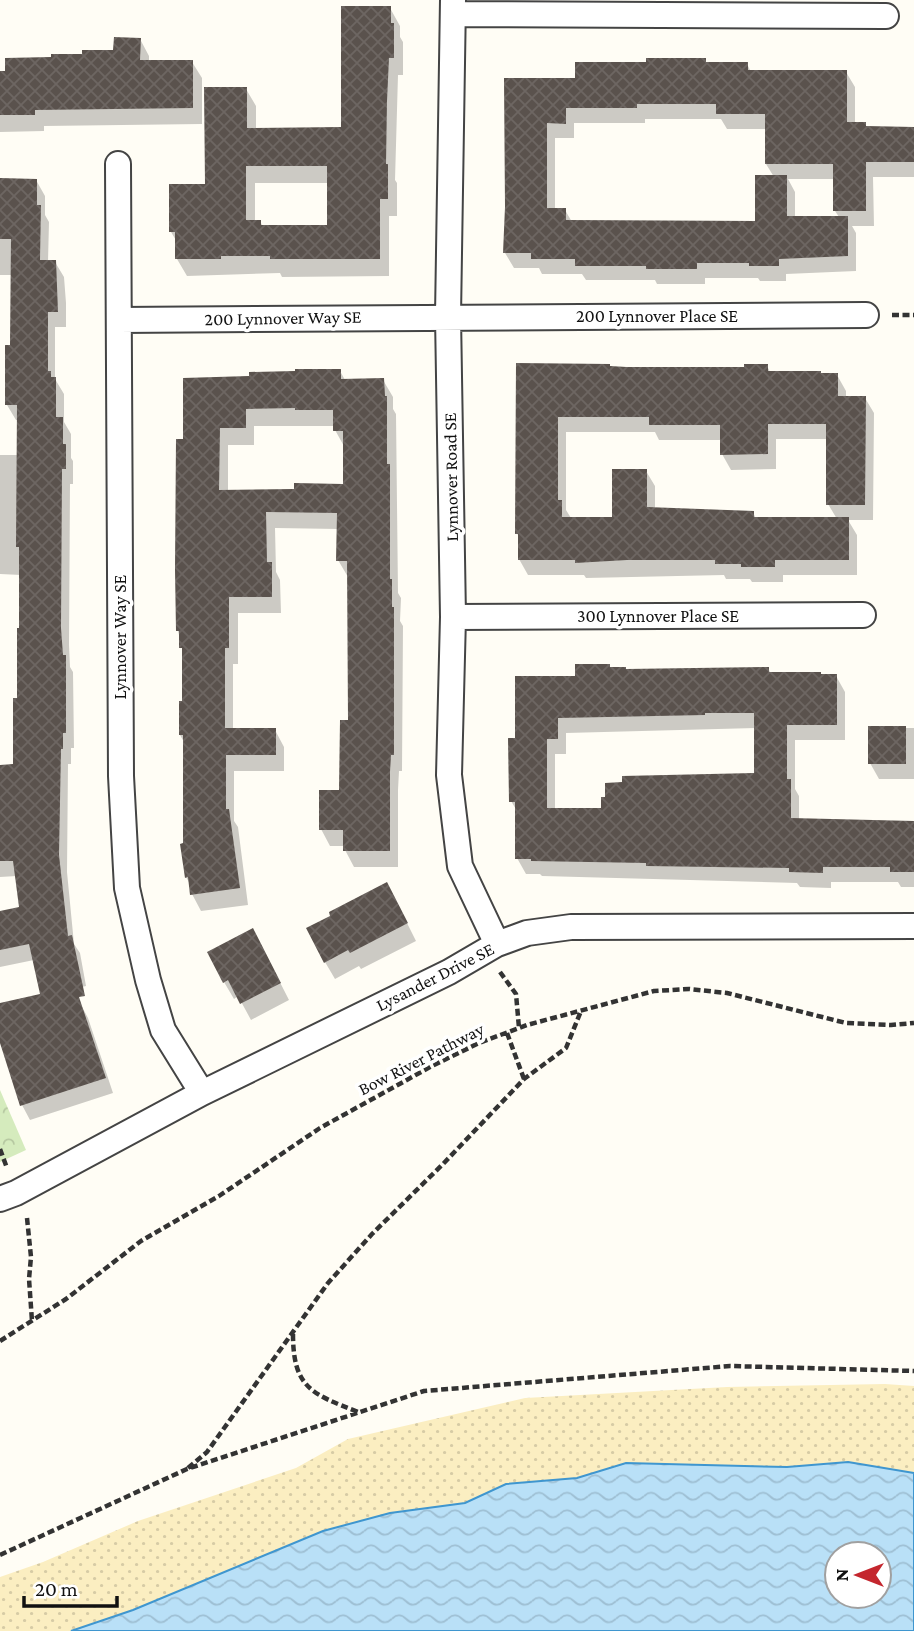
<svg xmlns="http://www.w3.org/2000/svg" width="914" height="1631" viewBox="0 0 914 1631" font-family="'Crimson Pro',serif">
<defs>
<pattern id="sand-dots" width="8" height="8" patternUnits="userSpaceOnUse" patternTransform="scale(1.75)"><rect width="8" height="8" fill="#fbeec1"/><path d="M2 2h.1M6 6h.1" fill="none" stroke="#d6cba5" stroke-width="1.8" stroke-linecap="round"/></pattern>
<pattern id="park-crowns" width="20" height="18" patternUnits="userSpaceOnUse" patternTransform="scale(1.75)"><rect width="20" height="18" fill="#d5ebbd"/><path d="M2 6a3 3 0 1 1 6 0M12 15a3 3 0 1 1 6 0" fill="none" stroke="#b6c8a1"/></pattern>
<pattern id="water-waves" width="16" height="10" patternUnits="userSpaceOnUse" patternTransform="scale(1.75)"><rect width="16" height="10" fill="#b9e0f7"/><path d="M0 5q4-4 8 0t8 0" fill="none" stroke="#9ebfd3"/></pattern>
<pattern id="building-cross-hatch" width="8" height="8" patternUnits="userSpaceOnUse" patternTransform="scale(1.75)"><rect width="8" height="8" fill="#5a524d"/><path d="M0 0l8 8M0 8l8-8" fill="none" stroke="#6d6662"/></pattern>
</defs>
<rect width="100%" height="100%" fill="#fffdf5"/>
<!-- sand -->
<path fill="url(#sand-dots)" d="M885,1384L914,1386V1473L848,1462L787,1467L626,1463L577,1478L506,1484L465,1503L390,1513L323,1531L133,1610L71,1631H0V1577L43,1562L138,1521L296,1468L348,1439L525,1398L727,1387Z"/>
<!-- park -->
<path fill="url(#park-crowns)" d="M0,1090L26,1150L0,1162Z"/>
<!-- water -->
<path fill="url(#water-waves)" stroke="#3f96cf" stroke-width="2" fill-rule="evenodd" d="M848,1462L914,1473V1631H71L133,1610L323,1531L390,1513L465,1503L506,1484L577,1478L626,1463L787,1467ZM837,1554H879V1596H837Z"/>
<!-- shadow -->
<path fill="#0003" fill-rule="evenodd" d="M390,8L400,26V37L403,42V75H398L395,180L397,183V216H389V276L282,277L280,273L187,276L177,259V242L171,232L207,186L246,89L256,106V129H342ZM255,183H329V227H263L260,221H255Z
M140,39L149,56V62H192L202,78V124L44,126V131L0,132V73L84,55L115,52Z
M705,60L707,64H747L751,72H846L855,87V124L867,128L914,129V177H873L874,226H852L856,233V271L786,274V281H760L758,278H705V284H657L655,280H586L582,274H542L539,268H514L505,253L506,80H577L648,64ZM645,119H721L727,129H767L766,164L774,177L757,223L572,222L565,210H555V138H574V123H645ZM788,179H835V211L839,217L795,218V192Z
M0,180H36L45,196V215L49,222L48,262H55L64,277L66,303V327H55V379L64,394V422L71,434V458L73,461V484H70L69,645L70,667L73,672L74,748H71V764H68L67,872L74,944L80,953L86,986L47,996L34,960L0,967V913L21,908L17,876L0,877V825H13L19,700L21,575L0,574V455H19V420H16L7,405L11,347L12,275H0Z
M517,365L746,369L767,366L770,372L837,375L846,391V398H865L874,413L873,520H848L857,535V575H783V582H752L750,579H726L724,575L586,578L584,575H528L519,559V538L517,533ZM566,432H655L659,440H722V454L731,470L776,469V439H828V504L837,519H756L753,512L655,509V486L646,471L614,518H571L566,510Z
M340,371L345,380H383L393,397V409L396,414L398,593L401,598L400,621L403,626L402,771H399L398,790V867H354L345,850V846H330L321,829L341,792L349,722L348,577L338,560V529L275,528L276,572L280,580L281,613H238V664H233V730H275L284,747V771H234V821L238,827L248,905L201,911L192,894L190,884L186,877L184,742L180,735L183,702V651L178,631L185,380ZM254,426H335V430L345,448V485L296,491L228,492V445H254Z
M768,668L771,674L836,676L845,692V740H795V789L799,796V820L914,823V779H879L870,763V728H914V887H901L898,882H831V888L800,887L797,883L542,876L540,874H526L517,858V811L511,801L517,739L576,678L610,669L626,671ZM756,728V775L603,810H555V754H566V733Z
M396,901L416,941L361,969L359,966L335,979L325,962Z
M262,947L289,1000L251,1020L238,996L234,999L224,982Z
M80,1003L88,1018L113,1093L30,1120L22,1105L0,1033Z"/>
<!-- building -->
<path fill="url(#building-cross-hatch)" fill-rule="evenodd" d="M341,6H391V23H394V58H389L387,101L386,164H388V199H380V259H270V256H221V259H175V232H169V184H205L204,87H247V128L341,127ZM246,166H327V225H261V220H246Z
M114,37L141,38L140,60H193V108L35,110V115H0V71H5V58L51,57V54H82V50H113Z
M646,58H706V62H748V70H847V122H866V126L914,127V162H866V211H833V164H765V114H716V104H637V108H566V124L547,123V208H566V220L755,221V175H787V216H848V256L779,259V266H749V263H697V269H646V266H575V259H531V253H503L505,207L504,78H575V62H646Z
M0,178L37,179V205H41L40,260H56L58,312H48V371H51V377H56V417H63V444H66V469H62L61,628L63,655H66V733H63V749H61L59,855L68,936L72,935L85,996L79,997L106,1078L20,1106L0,1043V1003L40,994L29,944L0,950V911L19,907L13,861H0V765L13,764V698H17V628H19V547H16L17,405H5V345H10L11,239H0Z
M516,363L610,364V366L626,367H744V364H768V371H821V373H838V396H866L865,505H826V424H768V454L720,455V425H649V417H558V500H562V517H612V469H647V507L754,511V517H849V560H775V567H741V564H715V560H627L575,563V560H518V534H515Z
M295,369H341V379L384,378L385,396H387V464H390V579H392V607H394V755H391L390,772V851H343V830H319V790H339L340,720H348L347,561H336L337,513L266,512L267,562H272V597H229V648H225V728H276V755H226V809H229L240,888L190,895L188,877L185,878L180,844L183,843V735H179V701H182V648H179V631H176L175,570L176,439H183V378L249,376V372L295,371ZM295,408V410H333V431H343V484L294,483V489L219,490L220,428H246V409Z
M575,664H610V667H626V669L769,667V672H821V674H837V725H787V779H791V818L914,821V872H890V867H823V873L789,872V868L646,866V863L531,861V859H515V802H509L508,738H515V676H575ZM705,713H754V773L622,776V782L605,783V797H601V808H547V739H558V718L705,715Z
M868,726H906V764H868Z
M387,882L408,923L350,953L348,950L324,963L306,928L330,916L329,912Z
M253,928L281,983L240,1004L228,980L223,983L207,952Z"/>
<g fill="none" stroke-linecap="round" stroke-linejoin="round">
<defs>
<path id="minor" d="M453,0L448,316L453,617L449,775L460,866L497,944
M453,14L886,16
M118,164L121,776L127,888L148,980L163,1030L202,1093
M119,320L866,315
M453,617L863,615
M0,1199L16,1193L202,1093L449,972L497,944L527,933L571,927L914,926"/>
</defs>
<!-- minor casing -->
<use href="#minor" stroke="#444" stroke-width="28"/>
<!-- path -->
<path stroke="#333" stroke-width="4.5" stroke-dasharray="7 3.5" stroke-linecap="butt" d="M892,315H914
M500,972L516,994L519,1028
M507,1033L524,1079
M0,1149L7,1168
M27,1218L31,1257L29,1279L32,1321
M293,1334C293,1388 312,1394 358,1412
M0,1341L66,1299L141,1241L219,1196L320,1128L432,1066L479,1043L527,1025L654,991L689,989L727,993L846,1023L891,1025L914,1023
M188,1468L207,1452L328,1283L372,1234L443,1164L524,1079L566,1048L581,1011
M0,1555L187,1469L424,1391L730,1366L914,1371"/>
<!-- minor -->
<use href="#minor" stroke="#fff" stroke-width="24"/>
</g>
<g text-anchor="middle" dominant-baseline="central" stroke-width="7" stroke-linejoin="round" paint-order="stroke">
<!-- street labels -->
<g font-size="18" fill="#111" stroke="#fff">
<text x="657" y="316">200 Lynnover Place SE</text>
<text transform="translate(283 318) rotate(-1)">200 Lynnover Way SE</text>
<text transform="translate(451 477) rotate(-91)">Lynnover Road SE</text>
<text x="658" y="616">300 Lynnover Place SE</text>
<text transform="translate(120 637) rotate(-90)">Lynnover Way SE</text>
<text transform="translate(435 977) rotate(-27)">Lysander Drive SE</text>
<text transform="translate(421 1059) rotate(-27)">Bow River Pathway</text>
</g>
</g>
<!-- north arrow -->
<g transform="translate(858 1575) rotate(270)"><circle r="33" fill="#ffffff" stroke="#a0a0a0" stroke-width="2"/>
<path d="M0-5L12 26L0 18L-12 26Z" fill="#c4262e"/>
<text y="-10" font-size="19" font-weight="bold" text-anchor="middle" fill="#111111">N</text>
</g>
<!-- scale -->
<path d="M24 1596v10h93v-10" fill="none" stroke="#111111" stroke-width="3.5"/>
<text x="35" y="1596" font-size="21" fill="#111111" stroke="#ffffff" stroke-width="5" paint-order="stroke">20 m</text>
</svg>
